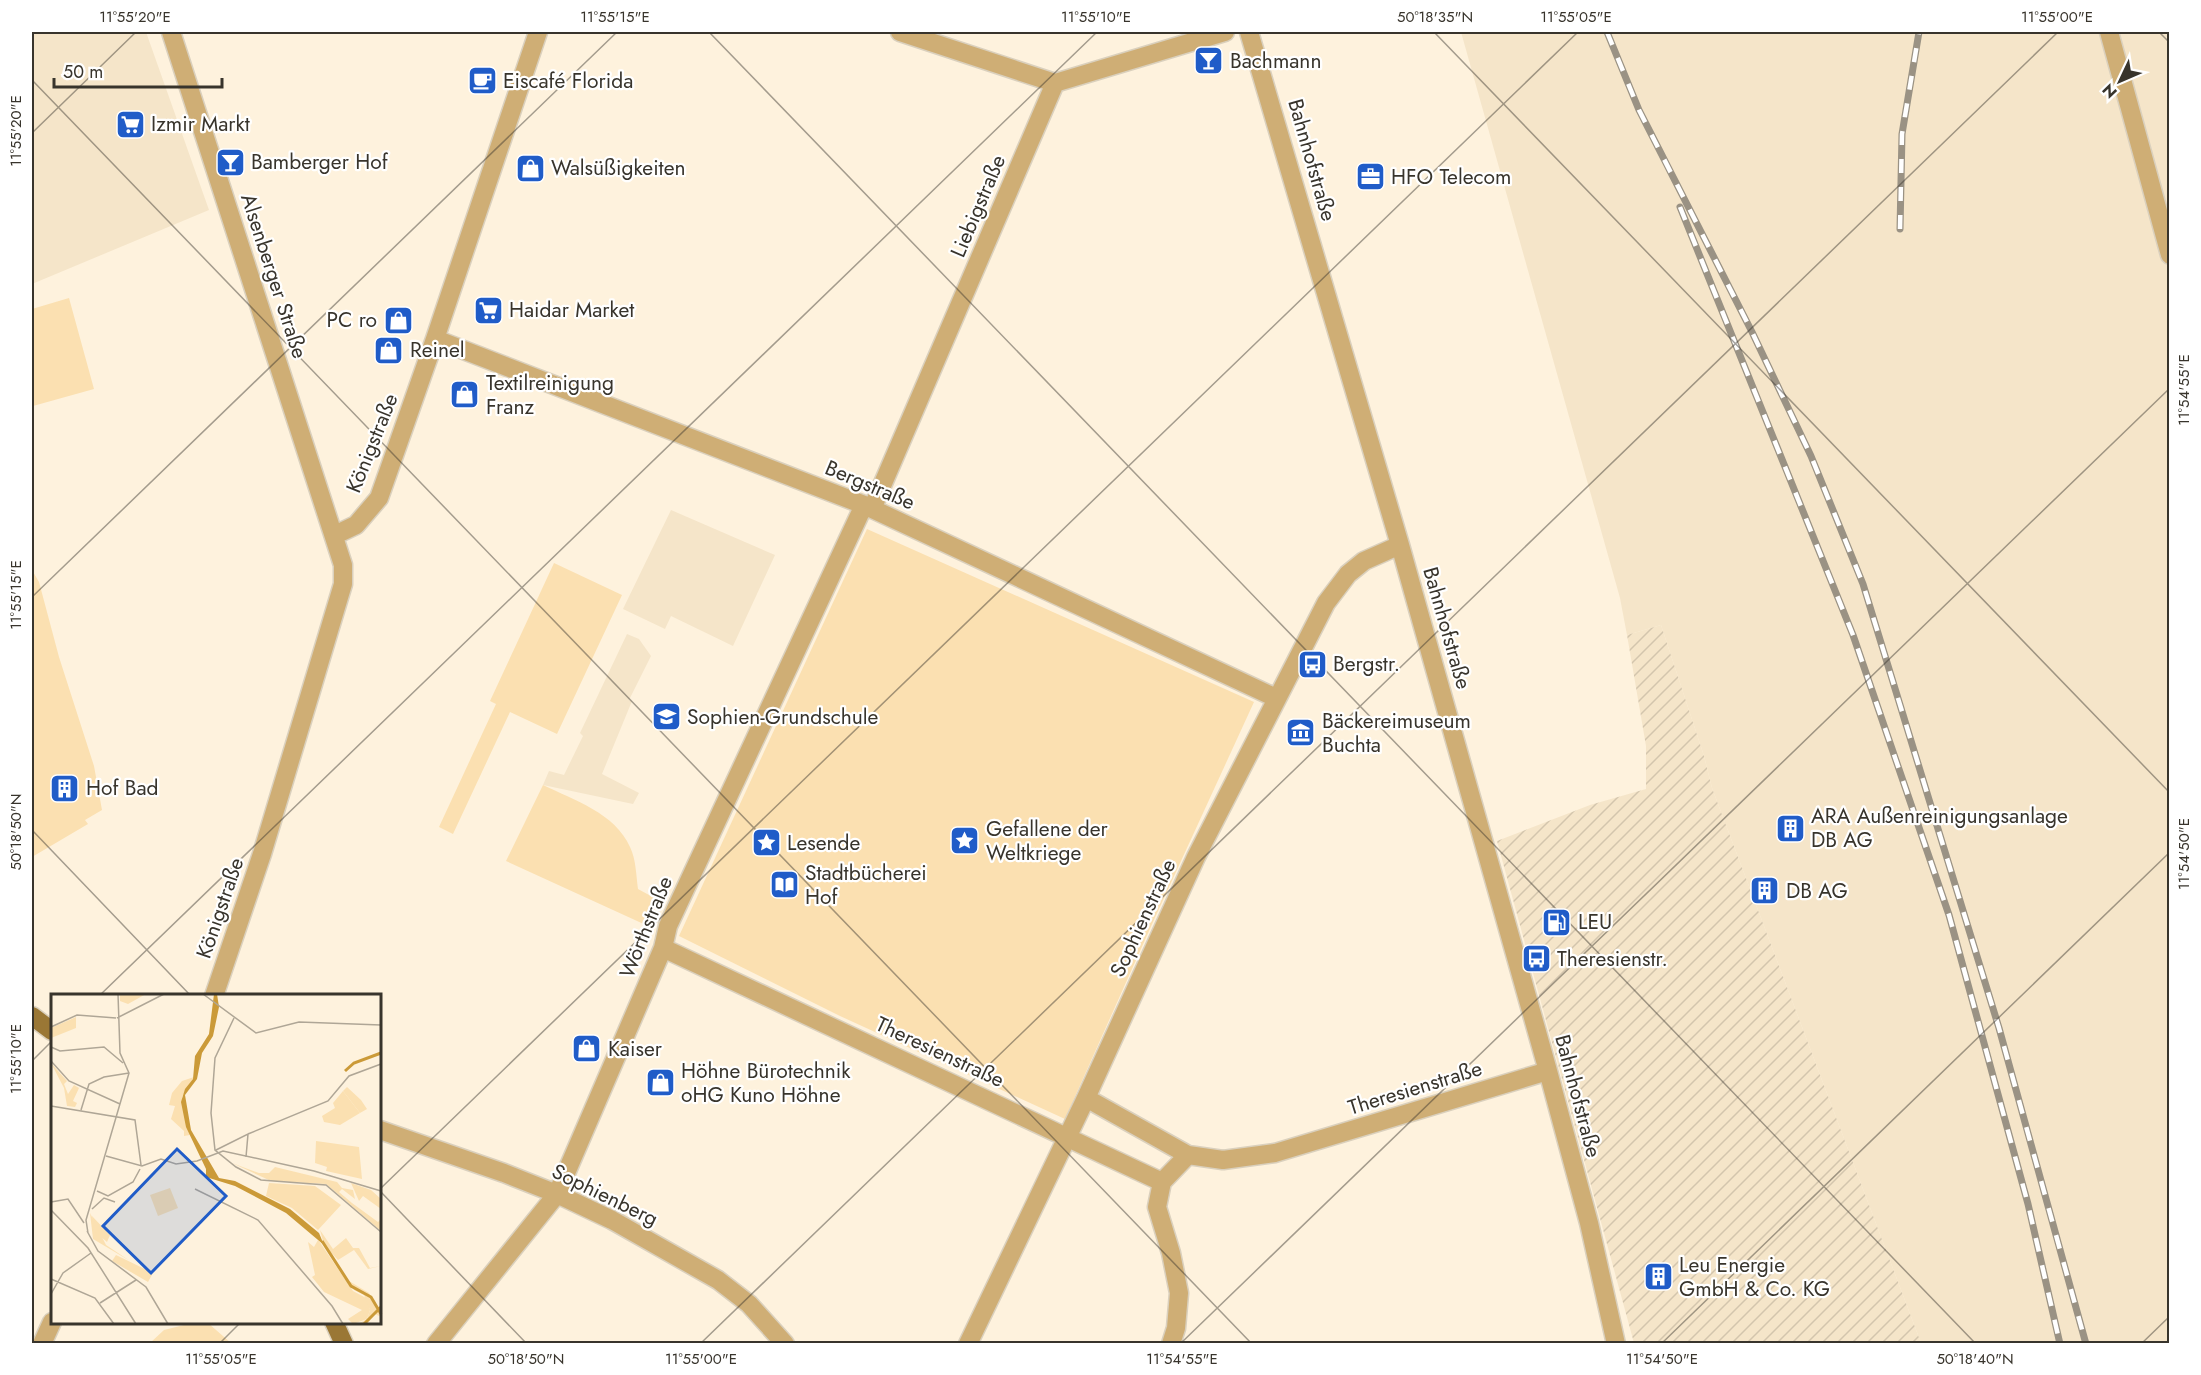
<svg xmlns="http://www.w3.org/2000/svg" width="2201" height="1375" viewBox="0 0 2201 1375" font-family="Jost,sans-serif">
<defs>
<pattern id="industrial-furrows" width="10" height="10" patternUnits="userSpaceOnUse" patternTransform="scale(1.5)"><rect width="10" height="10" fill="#f5e5c9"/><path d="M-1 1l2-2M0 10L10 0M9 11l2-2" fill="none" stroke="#d3c5ad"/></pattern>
</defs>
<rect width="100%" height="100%" fill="#fef2dd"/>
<!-- built -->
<path fill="#f5e5c9" d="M32,32H146L209,210L32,284Z
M1461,32H2169V1343H1921L1712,788L1704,756L1661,625L1627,635L1620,598Z
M671,510L775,555L733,646L671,616L665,629L623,609Z
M627,634L639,639L651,656L629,700L632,701L602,774L639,793L633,804L543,785L549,771L564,775L583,736L580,733Z"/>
<!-- industrial -->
<path fill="url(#industrial-furrows)" d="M1661,625L1704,756L1712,788L1921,1343H1634L1497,841L1590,805L1646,789V746L1627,635Z"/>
<!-- park -->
<path fill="#fbe0b1" d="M69,298L94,389L33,406L32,398V309Z
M867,529L1254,702L1153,922L1065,1119L840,1016L679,936Z
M554,563L622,595L557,734L510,712L453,834L439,827L496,704L490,701Z
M32,570L39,582L59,657L94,766L102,810L85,820L88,824L32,857Z
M543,785C574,800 615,813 630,847C636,859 636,875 638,889L660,901L648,926L506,861Z
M196,1322L208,1323L231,1343H150L164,1330Z"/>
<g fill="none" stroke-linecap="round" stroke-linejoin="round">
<defs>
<path id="minor" d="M171,32L343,565V584L262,854L214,996
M900,32L1055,83
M1249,32L1400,545L1548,1071L1589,1223L1616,1344
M2109,32L2170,255
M435,339L864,505L1276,698
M872,509L1055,83L1225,32
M335,535L356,525L379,498L435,339L538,32
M663,948L1162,1182
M1086,1098L1188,1155L1223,1160L1275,1153L1548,1071
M380,1130L504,1173L557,1194L612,1220L718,1280L749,1304L785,1344
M1162,1182L1157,1207L1171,1253L1179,1293L1176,1328L1171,1344
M1162,1182L1188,1155
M42,1344L52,1322
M436,1344L557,1194L663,948L668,926L864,505
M968,1344L1086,1098L1196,857L1326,603L1348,574L1364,561L1400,545"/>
<path id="major" d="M32,1016L52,1031
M334,1322L344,1344"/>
</defs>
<!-- minor casing -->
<use href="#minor" stroke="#dad0bd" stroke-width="21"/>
<!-- major casing -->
<use href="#major" stroke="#dad0bd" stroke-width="21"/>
<!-- minor -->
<use href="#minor" stroke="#cfae75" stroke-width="18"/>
<!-- major -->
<use href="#major" stroke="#9a7735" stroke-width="18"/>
<defs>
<path id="rail" d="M1607,32L1639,110L1752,332L1811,456L1863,584L1999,1028L2086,1344
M1680,207L1853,635L1949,915L2028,1204L2060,1344
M1900,229L1902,134L1919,32"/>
</defs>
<!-- rail casing -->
<use href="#rail" stroke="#9a9284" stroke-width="7"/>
<!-- rail -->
<use href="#rail" stroke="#fff" stroke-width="4.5" stroke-dasharray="14" stroke-linecap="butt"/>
</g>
<!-- ticks -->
<path fill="none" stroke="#38342c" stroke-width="1.5" stroke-opacity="0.45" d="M709,32L1976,1344M1434,32L2170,793M2159,32L2170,43M32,80L1252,1344M32,133L136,32M32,597L617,32M32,830L191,996M99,996L1097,32M32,1061L52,1041M380,1189L1578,32M380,1191L527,1344M219,1344L241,1322M700,1344L2058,32M1180,1344L2170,388M1661,1344L2170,852M2141,1344L2170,1316"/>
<!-- icons -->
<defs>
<symbol id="bar-square" viewBox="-11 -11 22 22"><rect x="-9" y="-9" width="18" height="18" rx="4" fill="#205cc8" stroke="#fff"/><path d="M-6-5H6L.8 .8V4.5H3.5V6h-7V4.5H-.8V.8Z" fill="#fff"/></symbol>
<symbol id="cafe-square" viewBox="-11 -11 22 22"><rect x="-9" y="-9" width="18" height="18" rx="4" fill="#205cc8" stroke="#fff"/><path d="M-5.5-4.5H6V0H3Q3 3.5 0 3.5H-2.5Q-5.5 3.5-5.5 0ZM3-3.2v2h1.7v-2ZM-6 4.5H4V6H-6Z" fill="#fff"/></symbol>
<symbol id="supermarket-square" viewBox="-11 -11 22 22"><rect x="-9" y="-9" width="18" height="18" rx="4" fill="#205cc8" stroke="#fff"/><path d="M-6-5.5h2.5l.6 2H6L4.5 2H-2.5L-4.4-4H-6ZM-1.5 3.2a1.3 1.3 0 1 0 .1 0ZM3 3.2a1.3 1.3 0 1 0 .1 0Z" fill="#fff"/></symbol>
<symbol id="shop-square" viewBox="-11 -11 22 22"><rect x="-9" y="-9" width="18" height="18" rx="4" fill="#205cc8" stroke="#fff"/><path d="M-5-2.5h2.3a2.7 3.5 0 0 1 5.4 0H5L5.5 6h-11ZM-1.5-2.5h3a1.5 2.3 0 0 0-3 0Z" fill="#fff"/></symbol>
<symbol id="office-square" viewBox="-11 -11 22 22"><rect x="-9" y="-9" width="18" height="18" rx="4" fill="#205cc8" stroke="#fff"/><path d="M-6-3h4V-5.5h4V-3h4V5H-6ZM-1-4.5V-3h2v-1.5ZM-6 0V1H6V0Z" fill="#fff"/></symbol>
<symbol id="bus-square" viewBox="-11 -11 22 22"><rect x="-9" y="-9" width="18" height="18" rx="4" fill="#205cc8" stroke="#fff"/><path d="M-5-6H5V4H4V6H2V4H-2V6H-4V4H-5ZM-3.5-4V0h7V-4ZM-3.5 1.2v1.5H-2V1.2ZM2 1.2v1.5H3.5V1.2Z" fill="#fff"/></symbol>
<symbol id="school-square" viewBox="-11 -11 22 22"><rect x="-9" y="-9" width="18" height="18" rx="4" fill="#205cc8" stroke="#fff"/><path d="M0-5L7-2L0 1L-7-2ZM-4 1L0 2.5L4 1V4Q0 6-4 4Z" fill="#fff"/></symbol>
<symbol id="museum-square" viewBox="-11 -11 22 22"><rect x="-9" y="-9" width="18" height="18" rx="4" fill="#205cc8" stroke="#fff"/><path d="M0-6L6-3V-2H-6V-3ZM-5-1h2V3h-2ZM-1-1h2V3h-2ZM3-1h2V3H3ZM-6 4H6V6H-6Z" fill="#fff"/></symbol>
<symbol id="building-square" viewBox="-11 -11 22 22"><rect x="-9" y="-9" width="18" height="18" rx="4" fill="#205cc8" stroke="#fff"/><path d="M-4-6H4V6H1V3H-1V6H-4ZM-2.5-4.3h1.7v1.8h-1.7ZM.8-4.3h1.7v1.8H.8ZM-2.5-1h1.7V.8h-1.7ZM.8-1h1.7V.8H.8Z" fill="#fff"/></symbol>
<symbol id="sight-square" viewBox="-11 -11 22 22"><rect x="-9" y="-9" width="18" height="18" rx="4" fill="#205cc8" stroke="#fff"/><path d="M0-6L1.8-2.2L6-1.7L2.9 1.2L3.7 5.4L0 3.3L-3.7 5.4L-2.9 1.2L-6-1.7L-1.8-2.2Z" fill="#fff"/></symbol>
<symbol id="library-square" viewBox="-11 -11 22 22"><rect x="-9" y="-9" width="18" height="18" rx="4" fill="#205cc8" stroke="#fff"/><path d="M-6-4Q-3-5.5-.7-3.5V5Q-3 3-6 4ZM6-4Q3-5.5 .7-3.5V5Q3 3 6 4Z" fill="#fff"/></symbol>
<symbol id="fuel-square" viewBox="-11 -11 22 22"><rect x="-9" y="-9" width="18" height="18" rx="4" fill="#205cc8" stroke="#fff"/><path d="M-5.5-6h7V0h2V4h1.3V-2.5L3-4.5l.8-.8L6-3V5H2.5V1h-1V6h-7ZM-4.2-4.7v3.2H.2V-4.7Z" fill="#fff"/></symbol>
</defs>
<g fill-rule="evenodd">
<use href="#bar-square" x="1192" y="44" width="33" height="33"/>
<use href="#cafe-square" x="466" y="64" width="33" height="33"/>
<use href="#supermarket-square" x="114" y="108" width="33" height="33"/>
<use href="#bar-square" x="214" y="146" width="33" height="33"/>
<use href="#shop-square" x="514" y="152" width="33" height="33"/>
<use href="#office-square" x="1354" y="160" width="33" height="33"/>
<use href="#supermarket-square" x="472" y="294" width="33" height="33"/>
<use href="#shop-square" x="382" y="304" width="33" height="33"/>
<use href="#shop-square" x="372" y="334" width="33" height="33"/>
<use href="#shop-square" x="448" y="378" width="33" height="33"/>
<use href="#bus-square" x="1296" y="648" width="33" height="33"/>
<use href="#school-square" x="650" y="700" width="33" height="33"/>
<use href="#museum-square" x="1284" y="716" width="33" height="33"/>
<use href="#building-square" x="48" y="772" width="33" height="33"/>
<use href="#building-square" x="1774" y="812" width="33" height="33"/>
<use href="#sight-square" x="948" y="824" width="33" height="33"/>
<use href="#sight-square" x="750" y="826" width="33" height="33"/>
<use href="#library-square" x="768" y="868" width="33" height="33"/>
<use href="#building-square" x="1748" y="874" width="33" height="33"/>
<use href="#fuel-square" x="1540" y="906" width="33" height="33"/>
<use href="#bus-square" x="1520" y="942" width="33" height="33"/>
<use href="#shop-square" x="570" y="1032" width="33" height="33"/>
<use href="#shop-square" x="644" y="1066" width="33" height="33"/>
<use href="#building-square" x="1642" y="1260" width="33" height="33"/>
</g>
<g text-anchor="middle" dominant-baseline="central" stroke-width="4.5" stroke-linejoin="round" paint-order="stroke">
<!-- poi labels -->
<g font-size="21" fill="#38342c" stroke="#fff" text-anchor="start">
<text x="1230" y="61">Bachmann</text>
<text x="503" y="81">Eiscafé Florida</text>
<text x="151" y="124">Izmir Markt</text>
<text x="251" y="162">Bamberger Hof</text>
<text x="551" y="168">Walsüßigkeiten</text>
<text x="1391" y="177">HFO Telecom</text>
<text x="509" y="310">Haidar Market</text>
<text x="377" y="320" text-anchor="end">PC ro</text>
<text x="410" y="350">Reinel</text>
<text x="486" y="383">Textilreinigung<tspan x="486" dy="24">Franz</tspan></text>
<text x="1333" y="664">Bergstr.</text>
<text x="687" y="717">Sophien-Grundschule</text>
<text x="1322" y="721">Bäckereimuseum<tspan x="1322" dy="24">Buchta</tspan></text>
<text x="86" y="788">Hof Bad</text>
<text x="1811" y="816">ARA Außenreinigungsanlage<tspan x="1811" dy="24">DB AG</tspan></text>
<text x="986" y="829">Gefallene der<tspan x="986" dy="24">Weltkriege</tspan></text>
<text x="787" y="843">Lesende</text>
<text x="805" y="873">Stadtbücherei<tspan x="805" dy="24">Hof</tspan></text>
<text x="1786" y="891">DB AG</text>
<text x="1578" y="922">LEU</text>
<text x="1557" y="959">Theresienstr.</text>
<text x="608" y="1049">Kaiser</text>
<text x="681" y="1071">Höhne Bürotechnik<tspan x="681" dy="24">oHG Kuno Höhne</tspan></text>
<text x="1679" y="1265">Leu Energie<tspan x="1679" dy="24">GmbH &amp; Co. KG</tspan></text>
</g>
<!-- street labels -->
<g font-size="21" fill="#38342c" stroke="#fff">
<text transform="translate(1312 160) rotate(74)">Bahnhofstraße</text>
<text transform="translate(978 206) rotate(-67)">Liebigstraße</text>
<text transform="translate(274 276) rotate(72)">Alsenberger Straße</text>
<text transform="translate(372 443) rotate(-68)">Königstraße</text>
<text transform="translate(870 485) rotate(23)">Bergstraße</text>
<text transform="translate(1447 628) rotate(74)">Bahnhofstraße</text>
<text transform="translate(220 908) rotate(-71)">Königstraße</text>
<text transform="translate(1143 918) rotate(-65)">Sophienstraße</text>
<text transform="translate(646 927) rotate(-68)">Wörthstraße</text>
<text transform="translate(940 1052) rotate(25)">Theresienstraße</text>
<text transform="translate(1415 1088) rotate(-17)">Theresienstraße</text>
<text transform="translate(1578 1096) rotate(75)">Bahnhofstraße</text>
<text transform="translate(605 1195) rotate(26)">Sophienberg</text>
</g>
</g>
<!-- overview -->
<g transform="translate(51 994)">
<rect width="330" height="330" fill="#fef2dd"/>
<path d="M300,189L320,196L330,205V215L312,202L308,207ZM39,219L55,251L79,267L42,245ZM256,235L268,247L302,297L317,305L319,316L316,325L302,330L297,325L311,316L273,298L261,283L264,281L257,248L263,253L267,246ZM269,236L282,255L295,244L302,254H308L319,274L330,272L317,275L303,256L287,266L273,251Z" fill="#fbe0b1"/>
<path d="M25,23V34L0,44V34ZM0,69L16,87L13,90L17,100L23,91L28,94L22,107L26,109L24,113L16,112L13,94ZM181,169L208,179H218L224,173L286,188L291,194L302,196L304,205L291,195L288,198L301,209L327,228L330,225V237L275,190L220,187ZM298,287L318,299L330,323L324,320L316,330H307L316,325L319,316L313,301L303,296Z" fill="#fbe0b1"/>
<path d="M69,0H95L77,10L69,7ZM143,83L131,103L139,141L133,142V137L120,125L124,112L118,111L121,99L131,87ZM296,93L310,106L316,115L309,119L292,97ZM265,147L308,153L311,185L275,177L276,173L264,169ZM218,189L264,192L290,211L267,236L241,214L215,202ZM119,194L127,214L107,222L99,201Z" fill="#fbe0b1"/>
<path d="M292,97L309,119L289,131L273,128L271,122L284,114L282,109ZM41,222L59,241L56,248L43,237ZM65,261L102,279L97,288L61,267Z" fill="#fbe0b1"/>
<path d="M163,0H166L168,13L162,42L151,59L146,85L134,101L140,136L168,184L184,187L239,215L268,239L273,251L235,219L184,192L155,183V175L135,133L130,108L134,95L142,85L144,62L158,40Z" fill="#cb9a38"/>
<path fill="none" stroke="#cb9a38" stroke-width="3" d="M294,77L303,69L330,59M271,247L300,292L320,303L330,320M313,330L330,313"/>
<path fill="none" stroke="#afa696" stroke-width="1.5" d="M152,0L205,39L248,28L330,31M66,24L113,0M183,24L164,64L160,119L164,156L185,173L210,186L275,191L330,238M0,33L26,21L65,24M0,53L9,57L53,53L72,69M0,67L18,87L69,110M0,112L84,126L90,171M30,116L38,90L53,83L78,79M197,140L277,107L298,82L330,70M165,156L197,140L195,163M55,162L91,172L110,165L125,170L146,167L172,157L263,177L330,197M144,195L207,226L281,312L292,330M46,197L57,202L82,188L89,175M0,208L17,205L33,229M41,215L53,204L64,208M0,216L37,254L85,330M36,237L47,257L95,293L117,330M37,239L35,226L78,79L69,59L67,0M0,285L44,304L63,330M0,300L12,279L40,259M49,309L85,286"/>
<path fill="#205cc8" fill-opacity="0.15" stroke="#205cc8" stroke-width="3" d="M126,155L175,202L100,279L52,232Z"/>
<rect width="330" height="330" fill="none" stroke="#38342c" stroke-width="3"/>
</g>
<!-- border -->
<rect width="2201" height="1375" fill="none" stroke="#ffffff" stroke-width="66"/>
<!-- north arrow -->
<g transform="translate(2120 81) rotate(226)" stroke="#ffffff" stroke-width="4.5" paint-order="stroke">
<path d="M0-4.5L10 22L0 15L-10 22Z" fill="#38342c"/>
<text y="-9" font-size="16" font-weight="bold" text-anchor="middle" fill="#38342c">N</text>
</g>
<!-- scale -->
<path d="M54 78v9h168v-9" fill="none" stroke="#38342c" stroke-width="3"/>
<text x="63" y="78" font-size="18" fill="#38342c" stroke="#ffffff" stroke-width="4.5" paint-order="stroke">50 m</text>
<rect x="33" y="33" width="2135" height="1309" fill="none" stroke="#38342c" stroke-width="2"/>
<g font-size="15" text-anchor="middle" fill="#38342c">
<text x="135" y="22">11°55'20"E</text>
<text x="615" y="22">11°55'15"E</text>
<text x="1096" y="22">11°55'10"E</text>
<text x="1435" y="22">50°18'35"N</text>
<text x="1576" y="22">11°55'05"E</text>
<text x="2057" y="22">11°55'00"E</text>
<text transform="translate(16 131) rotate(-90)" y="5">11°55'20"E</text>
<text transform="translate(2184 390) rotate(-90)" y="5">11°54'55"E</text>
<text transform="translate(16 595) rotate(-90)" y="5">11°55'15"E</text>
<text transform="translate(16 832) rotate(-90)" y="5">50°18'50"N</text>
<text transform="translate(2184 854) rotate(-90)" y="5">11°54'50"E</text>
<text transform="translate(16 1059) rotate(-90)" y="5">11°55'10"E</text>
<text x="221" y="1364">11°55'05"E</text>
<text x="526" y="1364">50°18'50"N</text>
<text x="701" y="1364">11°55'00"E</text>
<text x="1182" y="1364">11°54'55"E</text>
<text x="1662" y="1364">11°54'50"E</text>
<text x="1975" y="1364">50°18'40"N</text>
</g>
</svg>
